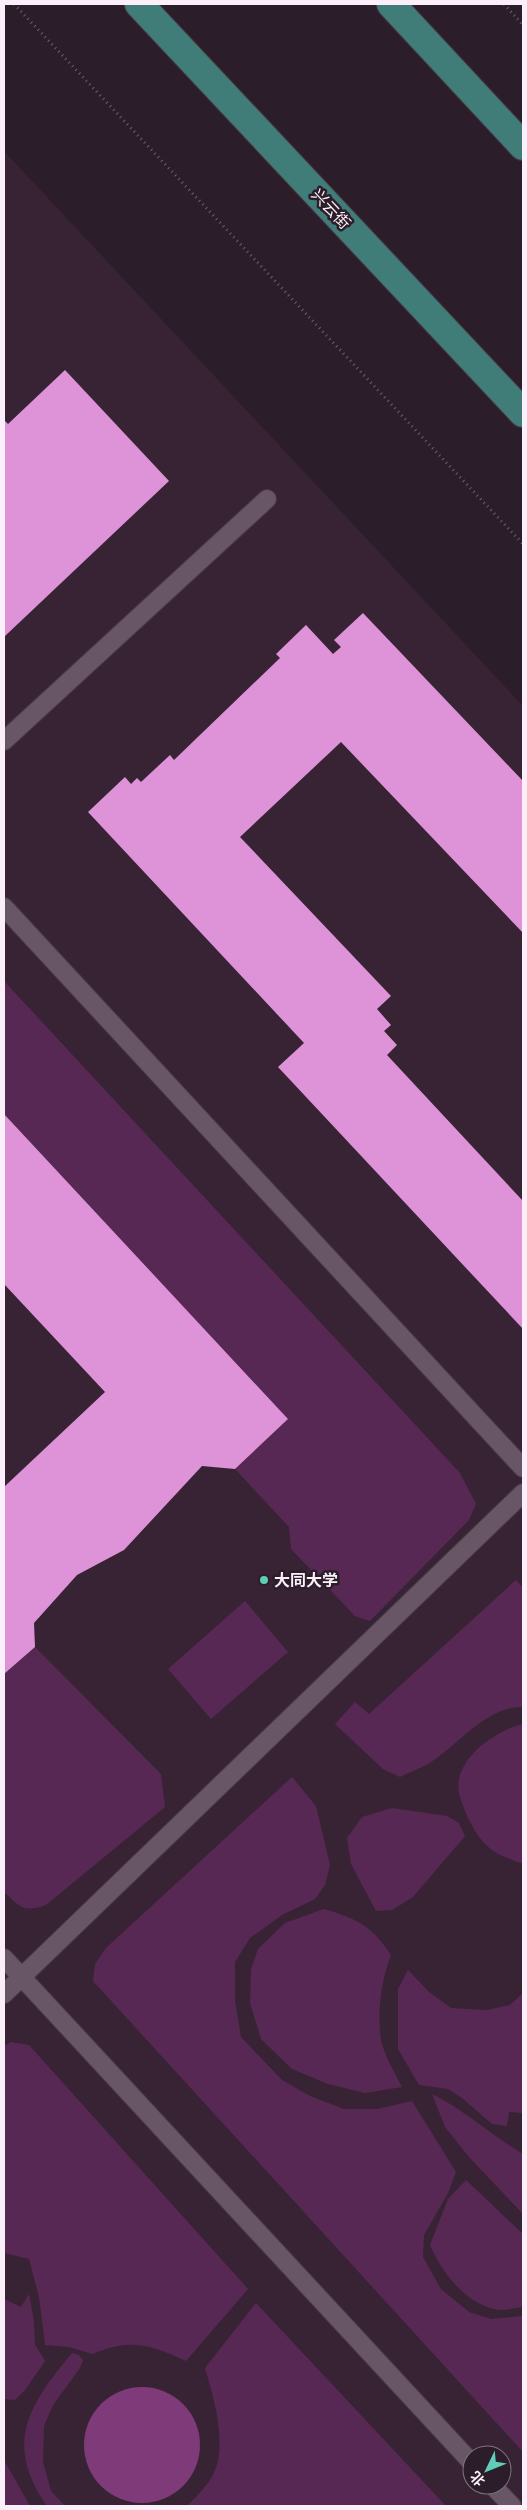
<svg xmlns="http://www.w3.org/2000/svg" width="527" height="2510" viewBox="0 0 527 2510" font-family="Arial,'Noto Sans SC',sans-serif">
<rect width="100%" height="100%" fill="#2c1d2a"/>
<!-- built -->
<path fill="#382335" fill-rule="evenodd" d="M4,151L523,706V2506H4ZM472,2455H502V2485H472Z"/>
<!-- green -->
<path fill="#582854" d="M4,981L460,1473L476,1504L469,1520L370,1621L355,1616L291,1549L289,1527L235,1469L288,1419L4,1114Z
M516,1580L523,1588V1707C486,1706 458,1746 428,1764C419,1769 409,1772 400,1777L383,1769L335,1724L355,1702L369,1714Z
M245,1601L288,1652L211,1719L168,1669Z
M35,1647L161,1774L165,1807L46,1905C22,1913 21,1907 4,1892V1674Z
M523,1724V1864C514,1860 503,1857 495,1852C481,1843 474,1830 467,1816C463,1805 456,1792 459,1779C465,1752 498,1730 523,1724Z
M292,1777L316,1806L330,1865L325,1885L315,1899L282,1915L250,1938L235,1962V2000L241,2037L282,2080L310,2096L344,2109H377L412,2101L456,2172L448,2193L424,2235L423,2257L441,2289L469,2312L491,2319L523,2316V2452L93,1981L95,1964L106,1948Z
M392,1808L447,1816L459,1823L465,1836L413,1897L392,1910L376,1911L351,1864L347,1838L362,1817Z
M324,1909C357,1919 371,1925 391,1955C381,1981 377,2012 381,2040C384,2055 395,2073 402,2087L365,2093L328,2084L292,2069L261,2039L250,2003L251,1969L258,1949L285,1923Z
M408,1970L429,1992L451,2008L487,2010L510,2005L523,1993V2113L509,2112L507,2126L492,2124L462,2098L448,2089L419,2085L398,2049V1989Z
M11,2042L29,2045L248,2289L186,2361C150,2344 131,2338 92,2354L69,2347L45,2345L39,2297L29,2259L4,2253V2046Z
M432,2094C465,2110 492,2136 523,2154V2214L469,2157L445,2127Z
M466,2180L523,2234V2307C516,2308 507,2310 500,2310C467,2306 442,2273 430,2245L448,2199Z
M29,2294L34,2321L35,2345L45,2361L25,2390L15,2400L5,2399L4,2299L21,2307Z
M256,2303L446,2506H187C195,2498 204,2489 210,2480C230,2451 214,2399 205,2368Z
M72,2353L79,2355L83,2360L80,2368L53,2405L44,2426L43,2462L51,2491L65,2506H47C3,2443 29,2405 72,2353Z
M4,2460L30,2506H4Z"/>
<!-- water -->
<path fill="#7f3a7a" d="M84 2445a58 58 0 1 1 116 0a58 58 0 1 1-116 0Z"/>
<!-- building -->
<path fill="#de92d7" d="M65,370L169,481L4,637V420L8,424Z
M363,613L523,781V933L341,742L240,837L391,996L377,1009L391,1025L384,1031L397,1045L387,1055L523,1201V1329L278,1067L304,1043L88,812L125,777L131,784L137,778L141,782L170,755L174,760L280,658L276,654L306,625L333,654L341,647L334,640Z
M4,1114L288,1419L235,1469L202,1466L124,1550L77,1575L34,1623L35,1647L4,1674V1487L105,1392L4,1284Z"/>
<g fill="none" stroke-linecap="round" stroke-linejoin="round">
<defs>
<path id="service" d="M4,741L267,499
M4,907L523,1468
M4,1958L472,2463
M4,1994L523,1493
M492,2485L512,2506"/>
<path id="primary" d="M139,4L523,413
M391,4L523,146"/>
</defs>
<!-- service casing -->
<use href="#service" stroke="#473a46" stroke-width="20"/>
<!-- primary casing -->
<use href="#primary" stroke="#473a46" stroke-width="30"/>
<!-- path -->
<path stroke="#6e606c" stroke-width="3" stroke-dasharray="1 4" stroke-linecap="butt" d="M14,4L523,544
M504,4L523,25"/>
<!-- service -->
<use href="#service" stroke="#685666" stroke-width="18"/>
<!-- primary -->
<use href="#primary" stroke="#407d78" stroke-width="28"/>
</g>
<!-- markers -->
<circle fill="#5eceb8" stroke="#2c1d2a" stroke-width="2" cx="264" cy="1580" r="5"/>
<g text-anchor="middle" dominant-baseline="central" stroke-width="5" stroke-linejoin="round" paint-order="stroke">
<!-- street labels -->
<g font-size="16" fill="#fbf0f9" stroke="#2c1d2a">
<text transform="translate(331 209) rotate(47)">兴云街</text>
</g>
<!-- poi labels -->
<g font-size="16" font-weight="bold" fill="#fbf0f9" stroke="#2c1d2a" text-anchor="start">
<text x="274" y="1580">大同大学</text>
</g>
</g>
<!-- border -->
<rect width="527" height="2510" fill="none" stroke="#fbf0f9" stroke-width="10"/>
<!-- north arrow -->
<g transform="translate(487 2470) rotate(227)"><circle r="24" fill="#2c1d2a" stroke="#7f717d"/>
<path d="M0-4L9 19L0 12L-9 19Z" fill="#5eceb8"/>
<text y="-8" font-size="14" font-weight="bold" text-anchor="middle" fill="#fbf0f9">北</text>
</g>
</svg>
